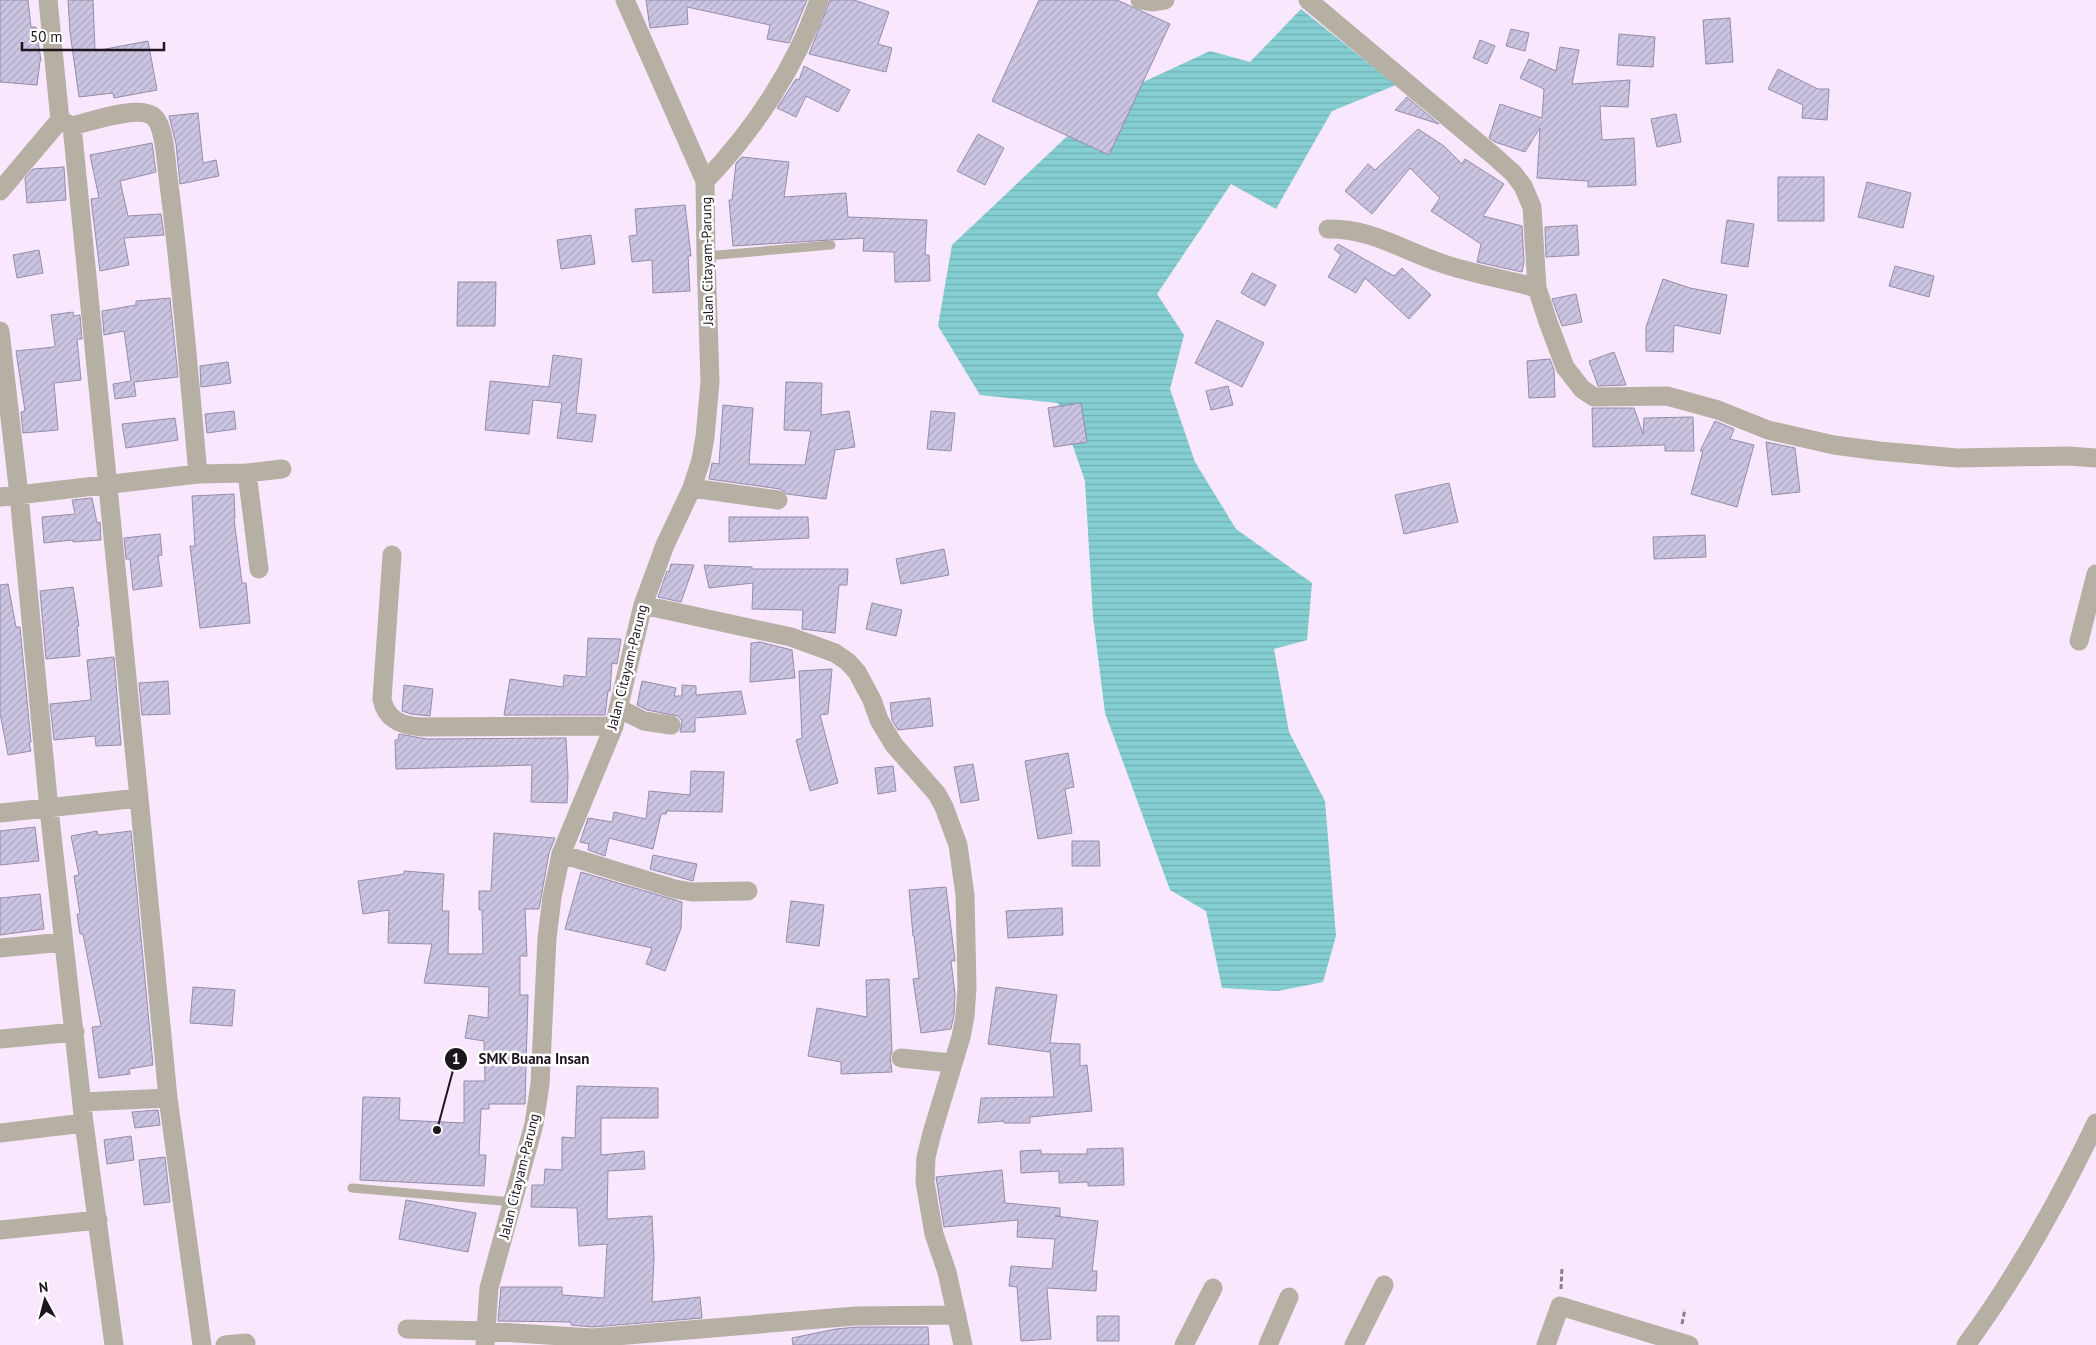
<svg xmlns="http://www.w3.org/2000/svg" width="2096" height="1345" viewBox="0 0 2096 1345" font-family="'PT Sans',sans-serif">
<defs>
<pattern id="water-rules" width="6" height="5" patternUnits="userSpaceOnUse" patternTransform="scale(1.25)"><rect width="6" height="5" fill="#85ced1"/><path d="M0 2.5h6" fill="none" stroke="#72b0b3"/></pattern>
<pattern id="building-hatch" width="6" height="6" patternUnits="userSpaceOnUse" patternTransform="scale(1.25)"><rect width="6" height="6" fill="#cbc4e2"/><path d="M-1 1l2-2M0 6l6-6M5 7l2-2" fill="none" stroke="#aea8c1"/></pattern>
</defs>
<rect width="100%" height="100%" fill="#f9e7fd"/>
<!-- water -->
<path fill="url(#water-rules)" d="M1301,9L1396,85L1332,111L1276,209L1231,184L1157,294L1184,335L1170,389L1195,462L1236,529L1312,583L1307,640L1274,649L1289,732L1325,801L1336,936L1323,982L1278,991L1222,988L1206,911L1170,890L1105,713L1093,617L1085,481L1058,403L980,395L938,326L952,245L1079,125L1126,90L1210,51L1250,62Z"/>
<!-- building -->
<path fill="url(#building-hatch)" stroke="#948da9" d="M0,0H28L31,27H36L41,61H40L37,85L0,82Z
M68,0H93L95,51L148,41L157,90L114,98L113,93L79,97L70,32Z
M646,0H807L789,43L767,39L770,25L687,7L688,24L650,28Z
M830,0H854L889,12L878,44L892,48L886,72L809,54Z
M1039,0H1117L1170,24L1109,155L992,101Z
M1730,18L1733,62L1706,64L1703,20Z
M1511,29L1529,33L1525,51L1506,46Z
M1619,34L1655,37L1653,67L1617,65Z
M1480,40L1495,46L1487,64L1473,58Z
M1560,47L1579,50L1572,84L1630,80L1628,107L1600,106L1602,140L1634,138L1636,185L1588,187V181L1537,178L1540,128L1525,152L1495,142L1489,138L1500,104L1542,118L1544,89L1520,78L1529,59L1556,71Z
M804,66L850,90L838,112L806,96L796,117L777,108L796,79L799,80Z
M1778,69L1818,89H1829L1827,120L1802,118L1803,105L1768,89Z
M1407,97L1439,124L1395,110Z
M198,113L203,163L216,160L219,176L180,184L176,144L169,116Z
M1676,114L1681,142L1657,147L1651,119Z
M1418,129L1444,146L1462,164L1465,159L1504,184L1483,216L1522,226L1524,262L1522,272L1477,262L1481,244L1431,211L1440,198L1410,168L1372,214L1345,191L1368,164L1375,170Z
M978,134L1004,148L985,185L957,171Z
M152,143L156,172L120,181L128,216L161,214L164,235L124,238L129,265L100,271L91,199L99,198L90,155Z
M742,157L789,162L784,197L846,193L848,217L927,220L925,255H929L930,281L895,282L894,252L863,251L864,238L733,246L729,200H732L736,163Z
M64,167L66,200L27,203L25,178L33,169Z
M1778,177H1824V221H1778Z
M1867,182L1911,193L1903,228L1858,217Z
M685,205L691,256H688L690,291L653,293L652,260L632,262L629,236L637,235L635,209Z
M1727,220L1754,224L1748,267L1721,263Z
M1577,225L1579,255L1546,257L1545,227Z
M591,235L595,264L561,269L557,240Z
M1338,244L1394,276L1402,268L1431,295L1409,319L1365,278L1356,293L1328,277L1341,255L1334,249Z
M39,250L43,273L17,278L13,255Z
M1895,266L1934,276L1929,297L1889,286Z
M1252,273L1276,285L1265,306L1241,293Z
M1663,279L1690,288L1727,295L1720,334L1674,325L1673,352L1646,351V327Z
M458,282H496L495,326H457Z
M1576,294L1582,322L1562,326L1552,299Z
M170,298L178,377L134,382L136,396L115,399L113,384L131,381L124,331L104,335L102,311L136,305V301Z
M73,312L74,316L80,315L82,339H77L81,380L54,383L58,430L23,433L21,412L25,411L16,351L54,347L55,345L51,315Z
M1217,320L1264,343L1242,387L1195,363Z
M1614,352L1626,385L1598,386L1589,361Z
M553,355L582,359L576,413L596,415L592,442L557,438L562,403L533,400L529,434L485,430L490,381L549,387Z
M1550,359L1554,370L1555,397L1529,398L1527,361Z
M228,362L231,383L201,387L200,366Z
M786,382L822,383L821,415L849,411L855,447L835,450L826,499L787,494L780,489L709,479L712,463L719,464L723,405L753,408L749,464L805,465L811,431L784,430Z
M1228,386L1233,405L1211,410L1206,391Z
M1081,403L1087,442L1054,447L1048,408Z
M1592,408H1634L1643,434L1644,418L1693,417L1694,451H1665V445L1593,447Z
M234,411L236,429L207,433L205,414Z
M931,411L955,413L951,451L927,449Z
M175,418L178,440L126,448L122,424Z
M1715,421L1734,429L1730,439L1754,445L1737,507L1691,494L1703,451H1700Z
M1766,442L1795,448L1800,492L1772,495Z
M1449,483L1458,522L1404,534L1395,495Z
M234,494L235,518L234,519L242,583H246L250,623L200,628L190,546H195L192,496Z
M92,498L97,523L100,522L101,540L73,542V540L44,543L42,517L75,514L72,500Z
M729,517H808L809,538L729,542Z
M160,534L162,555L158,556L162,586L133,590L130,559H126L124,538Z
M1705,535L1706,557L1654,559L1653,537Z
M944,549L949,575L901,584L896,559Z
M671,564L694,565L681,602L658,597L667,571L669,572Z
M704,565L752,567V569H848L847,585H839L835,633L802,629L803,610L752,609L753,583L709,588Z
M8,584L16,627H20L31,742L29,743L31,751L8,755L0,713V585Z
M73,587L79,626H77L80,656L46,659L40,591Z
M872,603L902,610L896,636L866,629Z
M588,638L621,639L617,664L612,663L610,691H608L605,715H504L510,679L563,687L564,675L586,677Z
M760,642L792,650L795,678L750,682L751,643Z
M114,657L121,745L96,746L95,736L54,740L50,704L91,700L87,660Z
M832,669L828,714L820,715L838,783L810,791L796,740L802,738L799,671Z
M168,681L170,714L142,715L139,683Z
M642,681L676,688L674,696H682V685L696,686V695L741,691L746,714L695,718V732H680L682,721L678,716L647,710L637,705Z
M404,685L433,689L430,716L411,714L402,711Z
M930,698L933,726L898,730L892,720L890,703Z
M399,734L427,739L566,738L568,776L567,803L531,802L532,765L396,769L395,740H398Z
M1068,753L1074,787L1065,789L1072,833L1038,839L1025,761Z
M973,764L979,800L961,803L954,767Z
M893,766L896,791L878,794L875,768Z
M691,771L724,772L722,812L667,811L666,814H661L653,849L609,838L605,856L588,850L589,844L580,842L588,818L612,822L614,812L646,819L649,791L690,795Z
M35,827L39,861L0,865V831Z
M97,831L98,835L131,831L153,1065L129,1069L130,1074L99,1078L92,1027L101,1026L83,934H80L77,914H80L74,876L79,875L71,836Z
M494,833L555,838L549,853L539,909H525L527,956H520V995H528L525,1104H489V1109H481L479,1155H486L484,1186L360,1180L363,1097L400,1098L399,1120L464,1123V1081H485L484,1041L465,1038L469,1015L488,1018L489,987L424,983L432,944L388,943L389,910L363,914L358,881L404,874V871L444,874L442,911H449L448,954H483L482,910H479V891H491Z
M1072,841H1099L1100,866H1072Z
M653,855L697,864L693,881L650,869Z
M581,872L682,902L681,928L665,971L646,964L652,948L565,929Z
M946,887L955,961H951L955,994L954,1015L951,1029L921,1033L913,979L919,978L914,936H913L909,890Z
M40,894L44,929L0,935V898Z
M791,901L824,905L819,946L786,942Z
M1062,908L1063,935L1008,938L1006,911Z
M889,979L892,1052L890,1057L892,1072L841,1074V1062L808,1056L817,1008L867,1017L866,980Z
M193,987L235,990L232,1026L190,1023Z
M996,987L1057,995L1050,1043L1080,1044V1066L1087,1065L1092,1111L1030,1117V1123H1004V1121L978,1123L981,1098L1054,1097L1050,1050L1049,1052L988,1044Z
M577,1086L658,1088V1118H601V1155L644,1151L645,1169L608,1171L607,1219L652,1216L654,1258L652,1302L700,1297L702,1318L592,1327L571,1325V1322L498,1321L501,1287H562V1295L604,1298L607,1244L579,1246L577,1208L531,1207L532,1185H544L545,1169L562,1170V1137L575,1138Z
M158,1110L160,1125L135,1128L132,1112Z
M131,1136L134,1160L107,1164L104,1140Z
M1123,1148L1124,1185L1088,1186V1182L1059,1183V1171L1021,1173L1020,1151L1041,1150V1154H1087V1149Z
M165,1157L170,1202L144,1205L139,1160Z
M1002,1170L1005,1203L1060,1208V1216H1055L1098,1221L1092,1271H1097L1096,1291L1047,1288L1051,1339L1021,1341L1017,1287L1009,1286L1011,1266L1052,1269L1055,1239L1017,1237L1018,1220L944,1227L936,1177Z
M406,1200L476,1213L468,1252L399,1239Z
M1097,1316H1119V1341H1097Z
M857,1327H928L929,1345H793L792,1338L836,1329Z"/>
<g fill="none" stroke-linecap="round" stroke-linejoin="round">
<!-- path -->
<path stroke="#8a7d8c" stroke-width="3" stroke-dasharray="5 2.5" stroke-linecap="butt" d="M1561,1289L1562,1267
M1682,1324L1685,1309"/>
<!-- service -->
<path stroke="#b6afa3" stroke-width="9" d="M706,256L831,245
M352,1188L513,1202"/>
<!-- minor -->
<path stroke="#b6afa3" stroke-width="19" d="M1140,0L1152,2L1165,0
M1308,0L1494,156L1513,173L1523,186L1532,207L1537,288L1548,322L1565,367L1582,389L1594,397L1667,396L1718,410L1768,430L1834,445L1879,451L1957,458L2068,456L2096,458
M72,126C90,122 142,103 155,118C165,129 166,162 168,177C181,275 189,375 198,474
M705,181C754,130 796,67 819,0
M0,191L60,120L48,0
M1328,229C1370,228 1402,250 1441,263C1472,274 1505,279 1537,288
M0,331L19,495L49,809L84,1123L114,1345
M247,473L259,569
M692,488L778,500
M0,497L198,474L247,473L282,469
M392,555L382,699C386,720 402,726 422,727L614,726
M643,605L791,637L835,653L848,662L857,672L872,700L879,720L894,745L937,794L944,807L958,845L965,895L967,988L965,1016L961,1037L932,1133L926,1157L925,1182L934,1234L947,1272L963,1345
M2079,641L2096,574
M618,708L644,721L671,725
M0,813L139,798L72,126L60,120
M561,854L675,889L692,892L748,891
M0,948L64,942
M0,1039L75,1032
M901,1058L951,1063
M168,1098L202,1345
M82,1102L168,1098L139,798
M0,1133L84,1123
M0,1230L98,1220
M407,1329L486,1331L592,1338L856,1316L957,1315
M225,1345L246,1343
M485,1345L489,1288L534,1124L540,1084L547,938L552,897L561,854L614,726L643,605L665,545L692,488L701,460L705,437L710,382L706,256L705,181L625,0
M1184,1345L1213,1288
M1268,1345L1289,1297
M1354,1345L1384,1285
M1546,1345L1560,1306L1689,1345
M1966,1345C2017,1276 2059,1200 2096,1123"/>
</g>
<g text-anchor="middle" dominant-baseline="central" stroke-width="5" stroke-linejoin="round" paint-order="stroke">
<!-- street labels -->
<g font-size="14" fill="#1d161f" stroke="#fff">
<text transform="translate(707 261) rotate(-91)">Jalan Citayam-Parung</text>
<text transform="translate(627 667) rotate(-76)">Jalan Citayam-Parung</text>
<text transform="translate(519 1176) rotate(-76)">Jalan Citayam-Parung</text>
</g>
</g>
<!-- callouts -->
<path fill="none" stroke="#1d161f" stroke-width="2" d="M437 1130L456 1059"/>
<g fill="#1d161f" stroke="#fff" stroke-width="2">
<circle cx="437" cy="1130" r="5"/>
<circle cx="456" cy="1059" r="12"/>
</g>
<g font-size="15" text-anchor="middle" font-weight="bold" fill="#fff">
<text x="456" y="1064">1</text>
</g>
<g font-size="15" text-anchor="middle" font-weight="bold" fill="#1d161f" stroke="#fff" stroke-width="5" stroke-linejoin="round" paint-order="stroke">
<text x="534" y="1064">SMK Buana Insan</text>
</g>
<!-- north arrow -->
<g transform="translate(45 1300) rotate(353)" stroke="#ffffff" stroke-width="4" paint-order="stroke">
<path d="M0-4L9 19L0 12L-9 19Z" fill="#1d161f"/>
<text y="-8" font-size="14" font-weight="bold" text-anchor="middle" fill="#1d161f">N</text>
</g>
<!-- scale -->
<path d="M22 42v8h142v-8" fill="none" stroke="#1d161f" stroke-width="2.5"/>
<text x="30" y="42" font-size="15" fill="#1d161f" stroke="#ffffff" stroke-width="4" paint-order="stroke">50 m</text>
</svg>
